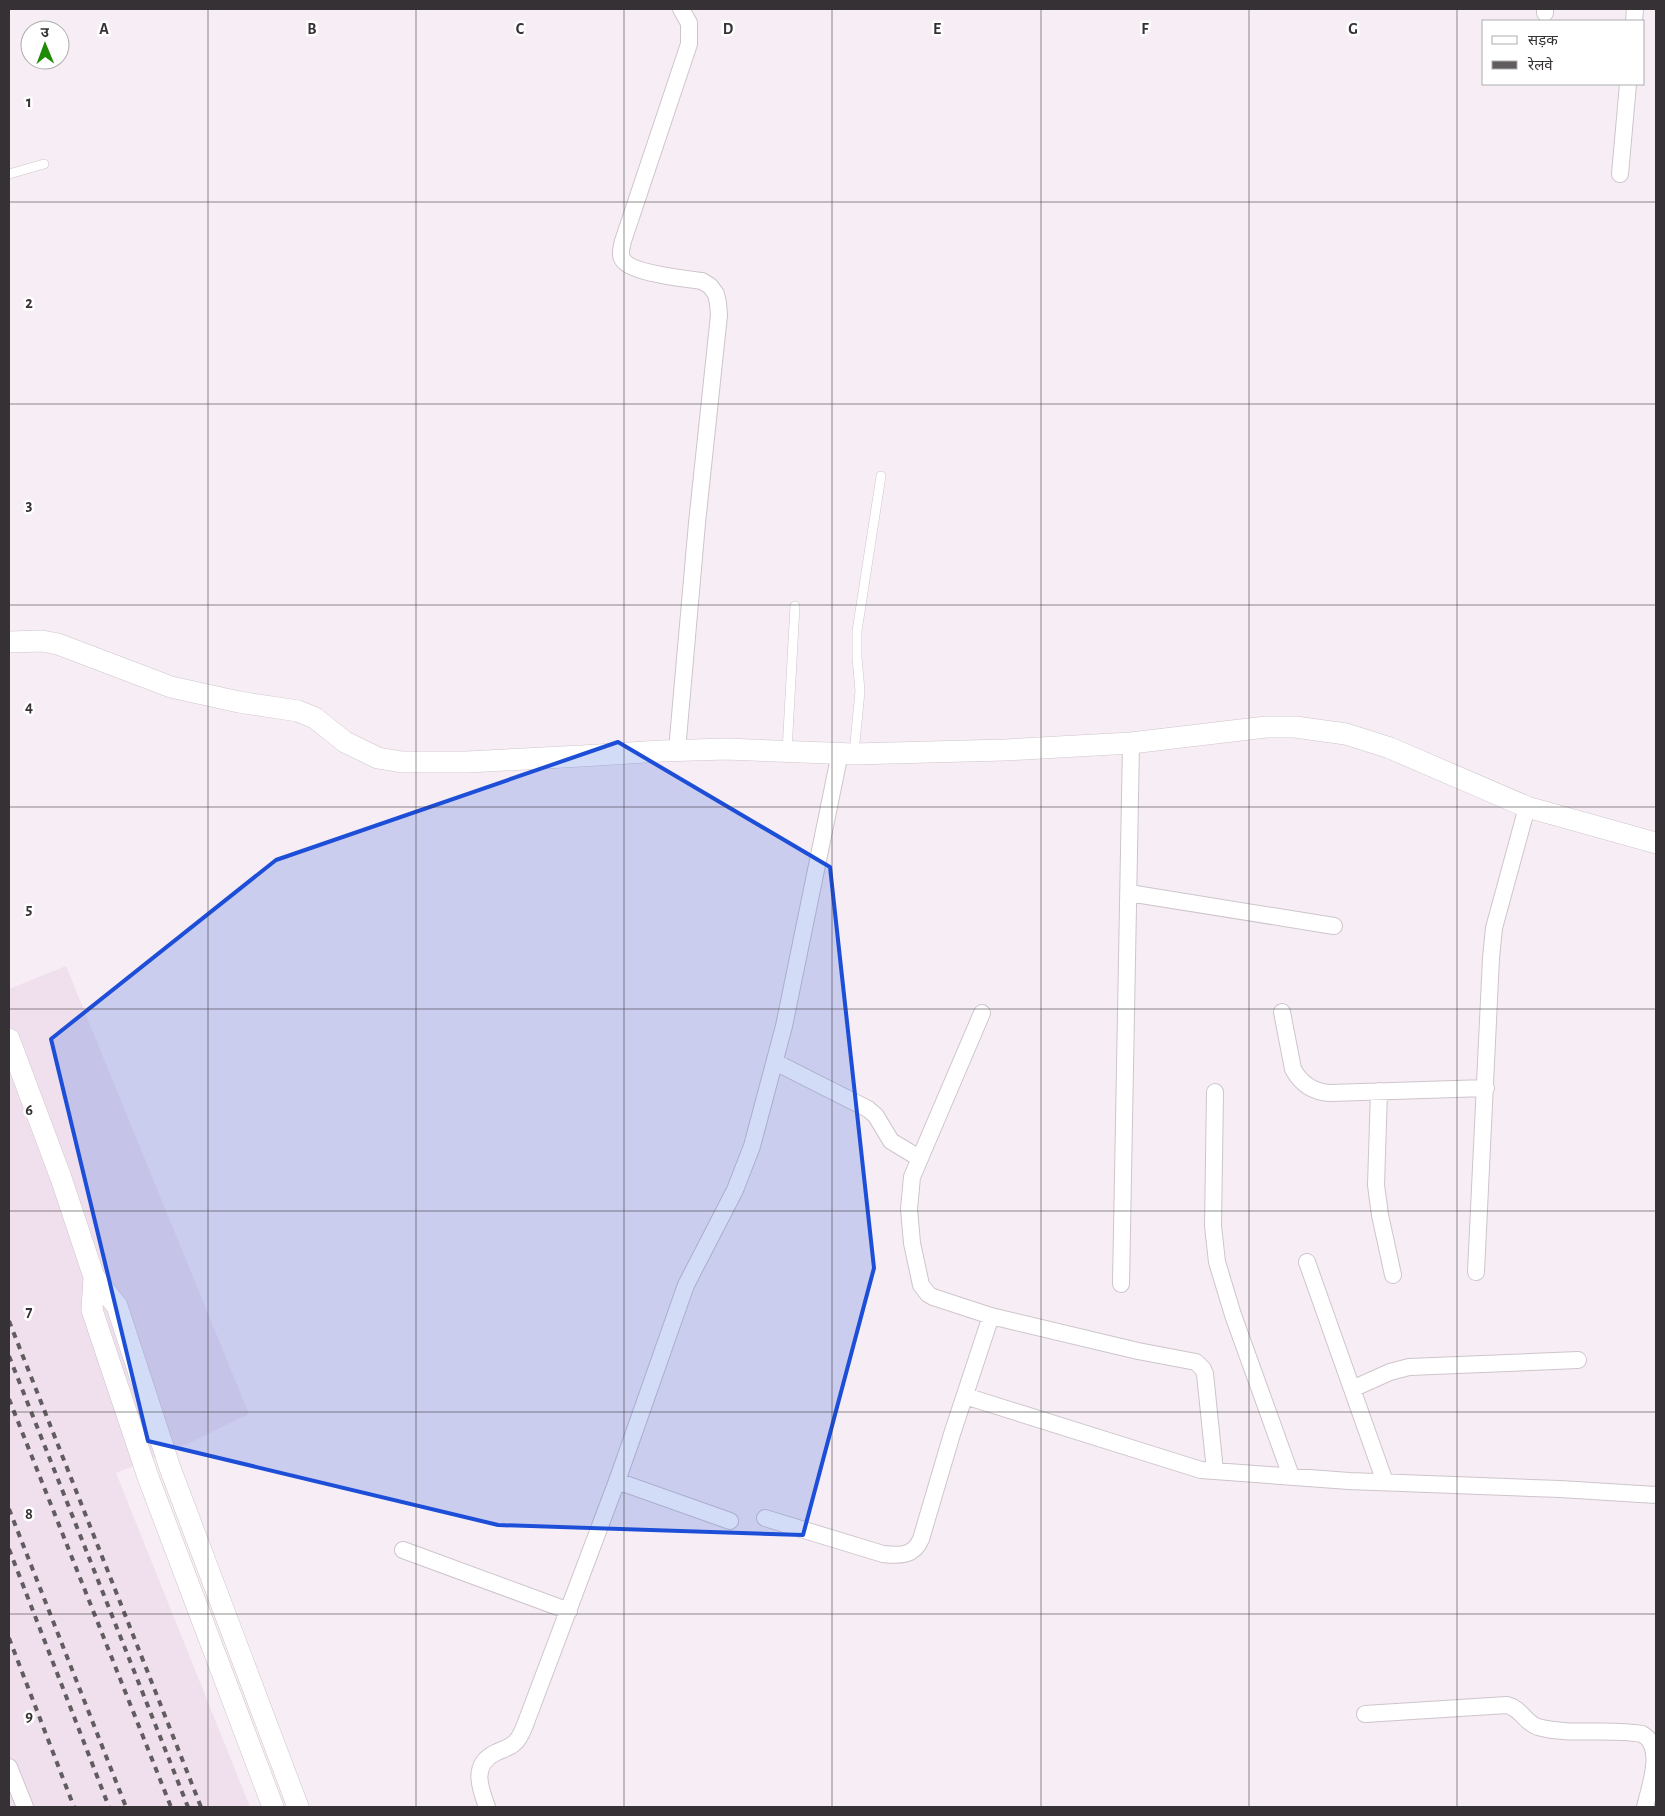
<svg xmlns="http://www.w3.org/2000/svg" width="1665" height="1816" viewBox="0 0 1665 1816" font-family="'Alegreya Sans','Noto Sans Devanagari',sans-serif">
<rect width="100%" height="100%" fill="#f7edf5"/>
<!-- built -->
<path fill="#f0e0ed" d="M66,966L249,1414L187,1444L116,1473L250,1807H9V989Z"/>
<g fill="none" stroke-linecap="round" stroke-linejoin="round">
<defs>
<path id="service" d="M9,174L44,164
M787,751L795,606
M854,753L860,691L857,657V631L881,476"/>
<path id="minor" d="M1545,13V9
M1634,21L1635,9
M1620,174L1628,84
M677,750L697,523L719,315L718,303L716,294L710,286L702,281C686,279 631,273 623,260C619,255 622,246 623,241L689,44V23L681,9
M1129,893L1334,926
M1282,1012L1293,1069C1301,1084 1313,1092 1330,1093L1486,1088
M982,1013L912,1177L909,1209L912,1243L921,1285L928,1294L933,1297L991,1316L1138,1351L1196,1362L1203,1369L1205,1374L1215,1471
M775,1062L868,1109L876,1116L891,1141L919,1158
M1379,1091L1376,1185L1380,1215L1393,1275
M1215,1092L1213,1226L1217,1262L1233,1315L1291,1476
M1307,1262L1385,1482
M1476,1272L1491,958L1494,928L1527,807
M1121,1284L1131,743
M1352,1389L1390,1372L1409,1367L1578,1360
M965,1396L1201,1470L1349,1481L1560,1489L1656,1495
M617,1481L730,1521
M765,1518L883,1554C900,1556 914,1556 921,1539L952,1434L991,1316
M403,1550L569,1611
M1365,1714L1507,1705C1522,1709 1525,1723 1538,1727C1571,1736 1608,1728 1642,1734C1665,1746 1650,1786 1645,1807
M9,1767L25,1807
M487,1807C480,1788 471,1765 495,1753C503,1749 513,1747 518,1739C521,1735 523,1730 525,1725L617,1481L686,1285L735,1190L752,1146L784,1026L840,753"/>
<path id="tertiary" d="M9,642L42,641L58,644L171,687L239,702L298,711L315,718L345,742L378,758L402,762H467L582,756L661,751L726,749L854,754L1005,750L1131,743L1266,727H1295L1346,734L1390,748L1527,807L1656,843
M9,1039L61,1178L94,1277L117,1306L170,1468L298,1807
M94,1277L92,1310L148,1477L273,1807"/>
</defs>
<!-- service casing -->
<use href="#service" stroke="#cec5cc" stroke-width="10"/>
<!-- minor casing -->
<use href="#minor" stroke="#cec5cc" stroke-width="18"/>
<!-- tertiary casing -->
<use href="#tertiary" stroke="#cec5cc" stroke-width="22"/>
<!-- service -->
<use href="#service" stroke="#fff" stroke-width="9"/>
<!-- minor -->
<use href="#minor" stroke="#fff" stroke-width="16"/>
<!-- tertiary -->
<use href="#tertiary" stroke="#fff" stroke-width="21"/>
<!-- rail -->
<path stroke="#615c60" stroke-width="4" stroke-dasharray="6 6" stroke-linecap="butt" d="M9,1321L201,1807
M9,1356L188,1807
M9,1399L171,1807
M9,1509L126,1807
M9,1549L109,1807
M9,1638L74,1807"/>
</g>
<!-- marked area -->
<path fill="#1d4ed8" fill-opacity="0.2" stroke="#1d4ed8" stroke-width="4" stroke-linejoin="round" d="M618,742L830,867L874,1268L803,1535L498,1525L148,1441L51,1039L276,860Z"/>
<!-- grid -->
<path fill="none" stroke="#353134" stroke-width="1" stroke-opacity="0.55" d="M208,9V1807M416,9V1807M624,9V1807M832,9V1807M1041,9V1807M1249,9V1807M1457,9V1807M9,202H1656M9,404H1656M9,605H1656M9,807H1656M9,1009H1656M9,1211H1656M9,1412H1656M9,1614H1656"/>
<g font-size="16" text-anchor="middle" font-weight="bold" fill="#353134" stroke="#fff" stroke-width="5" stroke-linejoin="round" paint-order="stroke">
<text x="104" y="34">A</text>
<text x="312" y="34">B</text>
<text x="520" y="34">C</text>
<text x="728" y="34">D</text>
<text x="937" y="34">E</text>
<text x="1145" y="34">F</text>
<text x="1353" y="34">G</text>
<text x="29" y="107">1</text>
<text x="29" y="308">2</text>
<text x="29" y="510">3</text>
<text x="29" y="712">4</text>
<text x="29" y="914">5</text>
<text x="29" y="1115">6</text>
<text x="29" y="1317">7</text>
<text x="29" y="1519">8</text>
<text x="29" y="1721">9</text>
</g>
<!-- border -->
<rect width="1665" height="1816" fill="none" stroke="#353134" stroke-width="20"/>
<!-- legend -->
<rect x="1482" y="20" width="162" height="65" fill="#ffffff" stroke="#aeadae"/>
<rect x="1492" y="36" width="25" height="8" fill="#ffffff" stroke="#aeadae"/>
<text x="1528" y="45" font-size="15" fill="#353134">सड़क</text>
<rect x="1492" y="61" width="25" height="8" fill="#615c60" stroke="#aeadae"/>
<text x="1528" y="70" font-size="15" fill="#353134">रेलवे</text>
<!-- north arrow -->
<g transform="translate(45 45) rotate(359)"><circle r="24" fill="#ffffff" stroke="#aeadae"/>
<path d="M0-4L9 19L0 12L-9 19Z" fill="#1e8a06"/>
<text y="-8" font-size="14" font-weight="bold" text-anchor="middle" fill="#353134">उ</text>
</g>
</svg>
